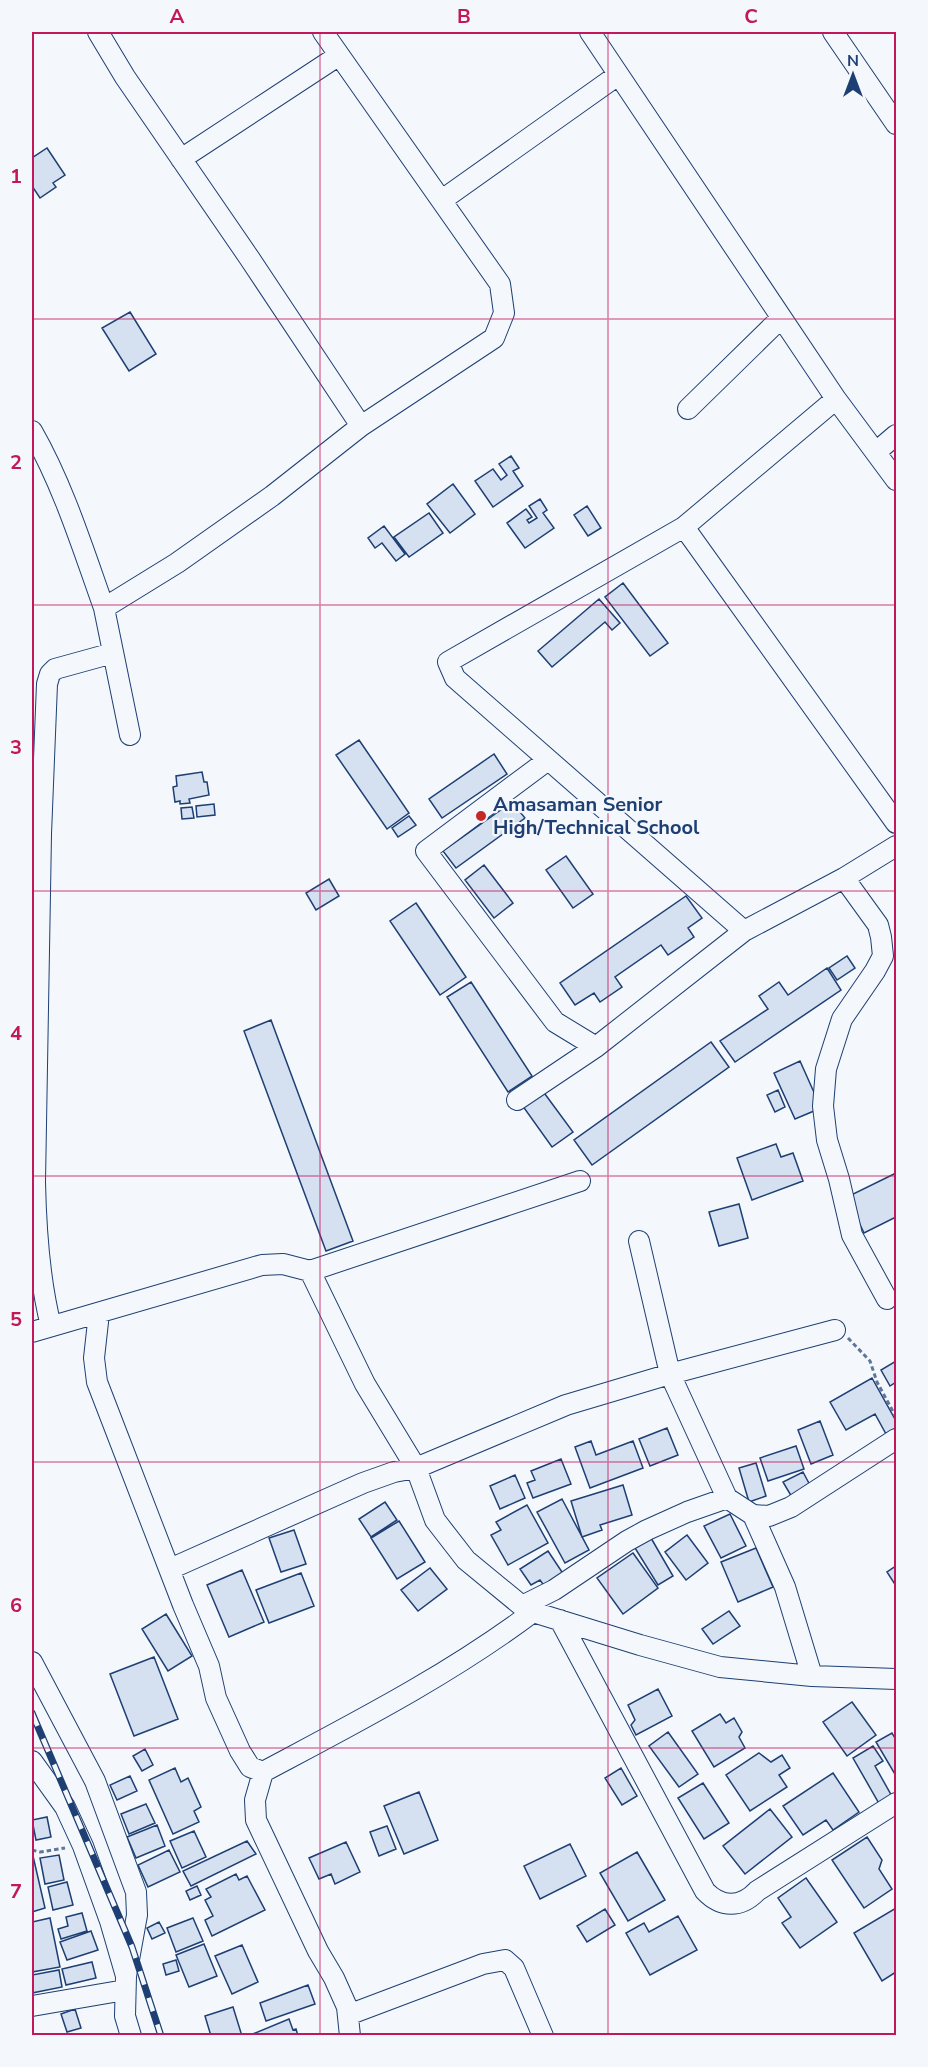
<svg xmlns="http://www.w3.org/2000/svg" width="928" height="2067" viewBox="0 0 928 2067" font-family="'Nunito Sans',sans-serif">
<rect width="100%" height="100%" fill="#f4f7fb"/>
<!-- building -->
<path fill="#d5e0f0" stroke="#1d3f73" stroke-width="1.5" d="M47,148L65,175L53,183L56,187L40,198L32,186V158Z
M130,312L156,354L129,371L102,328Z
M511,456L519,468L513,471L523,486L493,507L475,481L493,469L501,480L507,475L499,464Z
M453,484L475,514L450,533L427,504Z
M540,499L547,510L543,513L554,528L525,548L507,523L526,509L532,517L527,520L529,523L537,518L529,506Z
M587,506L601,528L588,536L574,515Z
M429,513L443,533L409,557L394,537Z
M384,526L405,554L396,561L382,543L375,548L368,538Z
M623,583L668,643L650,656L605,597Z
M599,599L620,623L612,630L605,622L552,667L538,651Z
M359,740L409,813L387,829L336,755Z
M494,754L507,774L442,818L429,799Z
M202,772L204,782H207L209,795L189,799L190,803L180,804V801L175,802L173,787L177,786L176,776Z
M512,802L525,818L456,868L443,851Z
M214,804L215,815L197,817L196,806Z
M192,807L194,818L182,819L181,808Z
M409,816L416,825L398,837L392,828Z
M566,856L593,894L573,908L546,870Z
M484,865L513,903L494,918L465,880Z
M329,879L339,896L316,910L306,893Z
M686,896L702,918L688,928L694,937L668,955L661,945L615,977L622,987L600,1002L594,993L575,1005L560,983Z
M416,903L466,977L440,995L390,921Z
M847,956L855,968L837,980L829,968Z
M827,968L841,990L735,1062L720,1041L768,1009L759,996L779,982L788,995Z
M471,982L532,1076L508,1092L447,997Z
M271,1020L353,1241L326,1251L244,1031Z
M711,1042L729,1067L592,1165L574,1140Z
M800,1061L821,1108L795,1119L774,1073Z
M542,1090L573,1132L552,1147L522,1105Z
M778,1090L785,1107L775,1112L767,1095Z
M776,1144L781,1157L793,1153L803,1181L752,1200L737,1158Z
M896,1173V1217L864,1233L847,1197Z
M739,1204L748,1238L719,1246L709,1212Z
M896,1361V1382L890,1386L881,1370Z
M872,1378L896,1421V1428L886,1434L875,1414L846,1430L830,1402Z
M820,1421L833,1455L811,1464L798,1430Z
M667,1428L678,1455L650,1466L639,1439Z
M591,1441L596,1455L633,1441L643,1468L590,1488L575,1447Z
M796,1446L804,1469L768,1481L760,1458Z
M561,1459L571,1484L533,1498L527,1483L535,1480L531,1471Z
M756,1463L766,1496L749,1502L739,1468Z
M803,1472L812,1489L793,1499L783,1482Z
M515,1475L525,1498L500,1509L490,1486Z
M623,1485L632,1515L600,1525L602,1530L582,1537L571,1501Z
M562,1499L589,1550L565,1563L537,1512Z
M385,1502L397,1520L371,1537L359,1519Z
M527,1505L548,1543L508,1565L491,1535L501,1530L496,1522Z
M730,1514L746,1546L721,1558L704,1526Z
M399,1521L425,1562L397,1579L371,1538Z
M294,1530L306,1564L281,1572L269,1538Z
M687,1535L708,1563L686,1580L665,1552Z
M651,1538L673,1576L658,1585L635,1548Z
M756,1548L773,1587L738,1602L721,1562Z
M548,1551L564,1575L545,1587L540,1580L531,1585L520,1569Z
M633,1553L658,1588L623,1614L597,1578Z
M896,1566V1586L887,1572Z
M430,1568L447,1589L418,1611L401,1590Z
M242,1570L264,1622L229,1637L207,1585Z
M301,1573L314,1606L269,1623L256,1590Z
M729,1611L740,1626L713,1644L702,1629Z
M166,1614L192,1656L168,1671L142,1629Z
M154,1657L178,1719L134,1736L110,1674Z
M658,1689L672,1716L636,1735L631,1725L635,1720L628,1705Z
M852,1702L876,1735L847,1756L823,1722Z
M720,1714L726,1723L734,1718L742,1732L739,1737L745,1748L714,1767L692,1731Z
M668,1732L698,1774L679,1787L649,1746Z
M892,1733L896,1740V1776L876,1742Z
M873,1746L883,1761L875,1766L894,1800L881,1807L853,1758Z
M145,1749L153,1765L142,1771L133,1756Z
M759,1753L771,1762L782,1755L790,1768L779,1775L787,1787L750,1811L726,1775Z
M175,1768L181,1782L188,1778L201,1807L194,1811L199,1822L173,1834L149,1780Z
M621,1768L637,1796L622,1805L605,1778Z
M833,1773L859,1812L833,1830L826,1820L803,1835L783,1806Z
M130,1776L137,1791L117,1800L110,1785Z
M703,1783L729,1823L704,1839L678,1798Z
M419,1792L438,1840L404,1854L384,1806Z
M146,1804L155,1823L129,1834L121,1814Z
M770,1809L792,1837L745,1874L723,1846Z
M47,1817L51,1837L36,1840L32,1820Z
M157,1825L165,1846L136,1858L127,1837Z
M387,1826L396,1849L379,1856L370,1832Z
M194,1831L206,1857L182,1868L170,1841Z
M867,1837L882,1860L879,1869L892,1889L864,1908L832,1860Z
M247,1841L256,1854L191,1886L183,1871Z
M346,1842L360,1872L335,1884L331,1874L319,1879L309,1858Z
M570,1844L586,1876L540,1899L524,1866Z
M169,1850L180,1872L148,1887L138,1865Z
M637,1852L665,1900L628,1921L600,1873Z
M59,1855L64,1880L45,1884L40,1858Z
M33,1856L45,1908L32,1912V1857Z
M236,1874L239,1880L247,1876L265,1910L212,1936L205,1920L213,1916L205,1900L211,1897L206,1889Z
M806,1878L837,1922L800,1948L782,1923L791,1917L778,1898Z
M67,1882L73,1905L53,1910L48,1887Z
M197,1886L201,1895L190,1900L186,1891Z
M896,1908V1972L882,1981L854,1933Z
M605,1909L615,1925L587,1942L577,1926Z
M82,1913L87,1931L61,1939L58,1929L68,1926L66,1917Z
M678,1916L697,1950L650,1975L626,1933L644,1923L649,1932Z
M50,1918L60,1967L32,1972V1922Z
M193,1918L203,1941L176,1952L167,1928Z
M159,1922L165,1933L152,1939L147,1928Z
M91,1931L98,1950L67,1960L60,1942Z
M204,1944L217,1976L189,1987L176,1955Z
M242,1945L258,1982L232,1994L215,1956Z
M176,1960L179,1971L166,1975L163,1964Z
M92,1962L96,1978L66,1985L62,1969Z
M59,1970L62,1987L32,1993V1975Z
M308,1985L315,2004L266,2021L260,2003Z
M233,2007L242,2036H211L205,2016Z
M75,2009L81,2028L67,2032L61,2014Z
M289,2019L293,2030L296,2029L298,2036H248Z"/>
<g fill="none" stroke-linecap="round" stroke-linejoin="round">
<defs>
<path id="minor" d="M98,32L125,77L250,259L361,426
M590,32L836,399L896,480
M833,32L896,124
M181,159L338,56
M442,200L618,75
M688,409L781,318
M32,431C63,485 83,549 104,608L177,563L272,496L361,426L494,338L504,313L500,284L323,32
M876,452L896,435
M684,527L896,823
M104,608L130,735
M548,760L426,851L555,1022L596,1047
M844,878L878,925L881,937L883,956L875,971L842,1019L826,1069L823,1106L827,1140L839,1179L852,1235L887,1299
M744,931L455,678L448,662L684,527L836,399
M517,1100L596,1047L744,931L844,878L896,846
M639,1241L670,1374L727,1498L753,1515L769,1516L791,1507L896,1439
M310,1271L365,1384L416,1468L435,1520L466,1560L522,1606L533,1612
M99,1313L94,1358L97,1382L183,1605L209,1666L216,1698L240,1751L250,1767L263,1772L255,1800L256,1820L318,1951L334,1978L347,2007L350,2036
M51,1326C39,1279 36,1230 35,1182L41,834L47,684L50,674L55,669L113,653
M32,1332L262,1265L283,1264L310,1271L580,1181
M753,1515L785,1587L812,1676
M170,1569L363,1483L394,1472L416,1468L566,1405L670,1374L835,1330
M522,1606L554,1590L627,1541L647,1530L687,1512L727,1498
M560,1620L705,1891C721,1908 741,1908 757,1891L896,1803
M32,1662L95,1781L136,1892L137,1915L126,1976
M32,1761L65,1807L83,1846L110,1921L126,1976L125,2016L131,2036
M263,1772C355,1723 449,1675 533,1612L640,1645L720,1667L812,1676L896,1679
M32,2006L125,1990
M348,2015L483,1964L505,1960L514,1968L543,2036"/>
</defs>
<!-- minor casing -->
<use href="#minor" stroke="#1d3f73" stroke-width="22"/>
<!-- path -->
<path stroke="#5e769c" stroke-width="3" stroke-dasharray="4.5 3" stroke-linecap="butt" d="M848,1338L870,1361L877,1382L896,1417
M32,1850L40,1852L65,1848"/>
<!-- minor -->
<use href="#minor" stroke="#f4f7fb" stroke-width="20"/>
<defs>
<path id="rail" d="M32,1713L132,1947L161,2036"/>
</defs>
<!-- rail casing -->
<use href="#rail" stroke="#1d3f73" stroke-width="7"/>
<!-- rail -->
<use href="#rail" stroke="#f4f7fb" stroke-width="4.5" stroke-dasharray="14" stroke-linecap="butt"/>
</g>
<!-- grid -->
<path fill="none" stroke="#c2185b" stroke-width="1.5" stroke-opacity="0.55" d="M320,32V2036M608,32V2036M32,319H896M32,605H896M32,891H896M32,1176H896M32,1462H896M32,1748H896"/>
<!-- markers -->
<circle fill="#c62828" stroke="#f4f7fb" stroke-width="2" cx="481" cy="816" r="6"/>
<g text-anchor="middle" dominant-baseline="central" stroke-width="4.5" stroke-linejoin="round" paint-order="stroke">
<!-- poi labels -->
<g font-size="20" font-weight="bold" fill="#1d3f73" stroke="#f4f7fb" text-anchor="start">
<text x="493" y="804">Amasaman Senior<tspan x="493" dy="23">High/Technical School</tspan></text>
</g>
</g>
<!-- border -->
<rect width="928" height="2067" fill="none" stroke="#f4f7fb" stroke-width="66"/>
<!-- north arrow -->
<g transform="translate(853 75)" stroke="#f4f7fb" stroke-width="4.5" paint-order="stroke">
<path d="M0-4.5L10 22L0 15L-10 22Z" fill="#1d3f73"/>
<text y="-9" font-size="16" font-weight="bold" text-anchor="middle" fill="#1d3f73">N</text>
</g>
<rect x="33" y="33" width="862" height="2001" fill="none" stroke="#c2185b" stroke-width="2"/>
<g font-size="20" text-anchor="middle" font-weight="bold" fill="#c2185b">
<text x="177" y="23">A</text>
<text x="464" y="23">B</text>
<text x="751" y="23">C</text>
<text x="16" y="183">1</text>
<text x="16" y="469">2</text>
<text x="16" y="754">3</text>
<text x="16" y="1040">4</text>
<text x="16" y="1326">5</text>
<text x="16" y="1612">6</text>
<text x="16" y="1898">7</text>
</g>
</svg>
